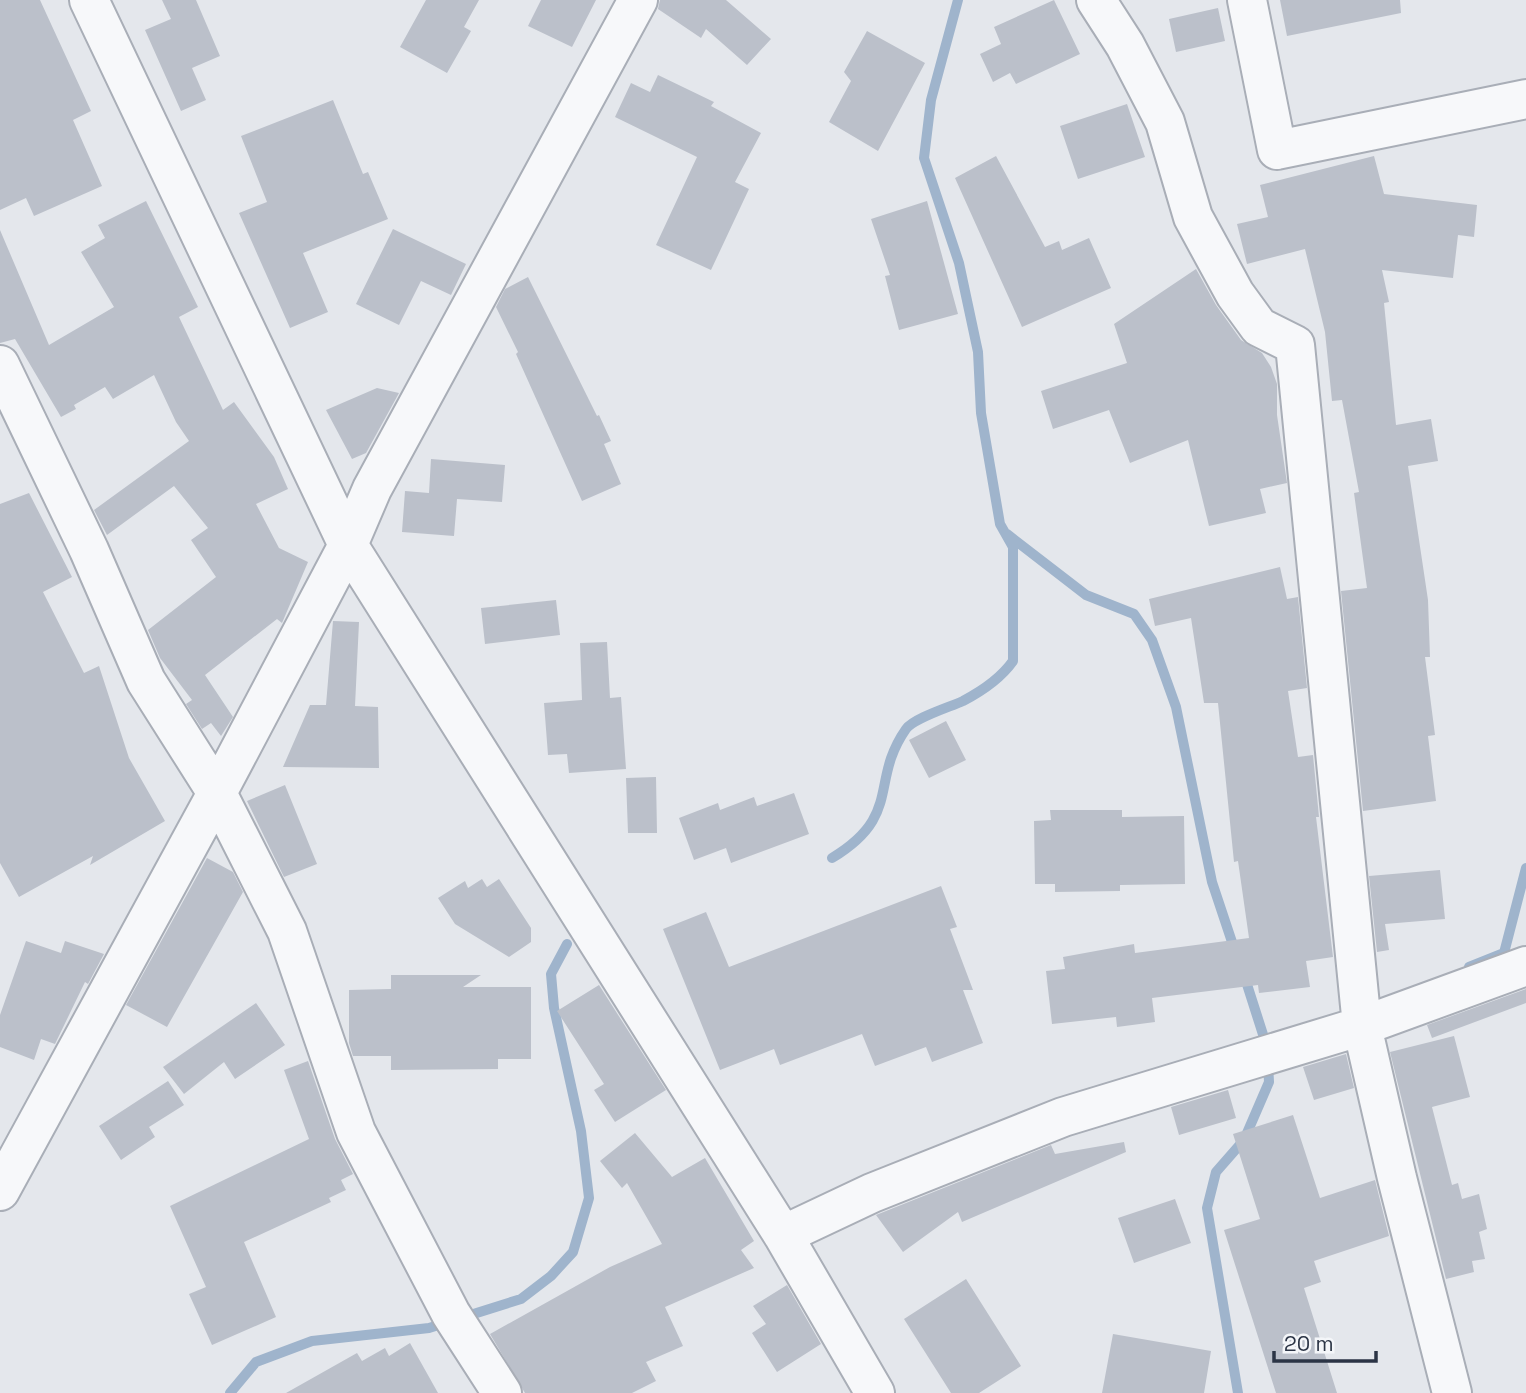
<svg xmlns="http://www.w3.org/2000/svg" width="1526" height="1393" viewBox="0 0 1526 1393" font-family="'Space Grotesk',sans-serif">
<rect width="100%" height="100%" fill="#e4e7ec"/>
<g fill="none" stroke-linecap="round" stroke-linejoin="round">
<!-- stream -->
<path stroke="#9fb4cc" stroke-width="10" d="M1007,534L1086,595L1134,614L1152,640L1176,707L1212,882L1236,954
M832,858C903,815 869,782 906,729C914,718 950,707 963,701C982,691 1001,678 1013,661V547L1000,524L981,413L978,352L959,263L924,158L931,100L958,0
M1469,967L1504,953L1526,868
M1244,975L1267,1047
M230,1393L256,1362L312,1341L429,1328L521,1299L551,1276L573,1252L589,1198L581,1131L554,1008L551,974L567,944
M1238,1393L1207,1208L1216,1172L1244,1140L1269,1082L1268,1063"/>
</g>
<!-- building -->
<path fill="#bbc0ca" d="M0,0H40L91,111L73,120L102,186L34,216L26,198L0,210Z
M162,0H196L220,56L192,68L206,100L181,111L145,30L171,19Z
M426,0H479L464,27L471,31L447,73L400,47Z
M541,0H596L572,47L528,26Z
M660,0H726L771,39L747,65L706,29L701,38L658,9Z
M1054,0L1080,54L1016,84L1010,73L993,82L980,54L1001,44L994,27Z
M1280,0H1400L1401,13L1287,36Z
M1218,8L1225,41L1176,52L1169,19Z
M867,31L925,63L878,151L829,122L851,81L844,72Z
M658,75L714,102L711,106L761,133L735,182L749,189L711,270L656,245L697,157L615,117L631,83L650,92Z
M333,100L363,174L368,172L388,219L303,253L328,312L290,328L239,213L267,202L241,136Z
M1127,104L1145,157L1078,179L1060,126Z
M996,156L1045,247L1059,241L1062,250L1089,238L1111,288L1022,327L955,178Z
M1374,156L1384,194L1477,205L1474,237L1458,235L1453,278L1382,270L1389,302L1384,303L1396,425L1431,419L1438,461L1408,466L1428,600L1430,657H1425L1435,735L1428,736L1436,801L1363,811L1341,591L1367,588L1354,493L1359,492L1342,400L1332,401L1325,332L1305,249L1247,264L1237,224L1268,217L1260,185Z
M146,201L198,307L179,317L223,410L234,402L274,457L288,489L256,504L279,548L308,562L282,623L277,619L205,675L233,717L221,736L211,723L202,729L186,704L192,700L160,658L148,630L216,577L191,540L208,528L174,486L107,535L94,510L189,441L176,422L154,375L113,399L105,387L74,405L76,409L61,417L15,339L0,343V230L49,345L114,307L81,252L105,238L98,225Z
M927,201L958,314L899,330L885,276L890,275L871,219Z
M393,229L466,264L451,295L421,281L399,325L356,304Z
M1196,269L1216,305L1241,340L1262,353L1271,367L1277,384V415L1287,483L1260,489L1266,513L1209,526L1188,440L1130,463L1109,410L1053,429L1041,391L1127,363L1114,324Z
M528,277L597,416L599,415L611,441L604,444L621,484L582,501L516,354L518,352L496,307L505,289Z
M377,388L399,393L366,453L352,459L326,410Z
M431,459L505,465L502,502L457,499L454,536L402,532L405,491L429,493Z
M29,493L72,577L43,592L84,673L99,666L129,758L165,821L90,865L93,856L19,897L0,863V504Z
M1280,567L1287,599L1298,597L1307,688L1288,691L1298,757L1313,755L1319,817H1316L1333,957L1306,961L1310,987L1259,993L1258,985L1152,998L1155,1022L1117,1027L1116,1017L1052,1024L1046,971L1065,969L1063,957L1134,944L1135,953L1249,938L1238,861L1234,862L1218,703H1204L1191,618L1155,626L1149,599Z
M556,600L560,635L485,644L481,608Z
M333,621L359,622L355,706L378,707L379,768L283,767L310,705H326Z
M607,642L610,698L621,697L626,769L569,773L567,754L548,755L544,703L582,700L580,643Z
M946,721L966,760L929,778L909,740Z
M656,777L657,833H628L626,778Z
M285,785L317,864L284,877L247,801Z
M794,793L809,834L731,863L726,848L694,860L679,818L718,803L720,810L754,797L757,806Z
M1050,810H1122V817L1184,816L1185,884L1120,885V891L1055,892V884H1035L1034,821L1051,820Z
M207,858L233,872L243,892L167,1027L126,1005Z
M1440,870L1445,919L1385,924L1389,950L1377,952L1369,876Z
M482,879L487,887L499,879L531,928V942L509,957L455,924L438,898L465,881L468,888Z
M941,886L957,927L950,929L973,990H963L983,1043L932,1062L926,1047L875,1066L862,1034L780,1065L774,1049L720,1070L663,929L706,912L729,967Z
M26,941L61,953L65,941L104,954L88,984L85,982L55,1044L41,1039L34,1060L0,1047V1015Z
M391,975H481L463,987H531V1059H498V1069L391,1070V1056H353L349,1043V990L391,989Z
M599,985L666,1090L615,1122L594,1090L604,1084L557,1011Z
M1526,989V1003L1432,1038L1427,1025Z
M256,1003L285,1045L235,1079L224,1062L184,1094L163,1067Z
M1454,1036L1470,1097L1432,1107L1452,1185L1458,1183L1462,1199L1479,1194L1487,1229L1479,1232L1485,1259L1472,1261L1474,1272L1446,1279L1390,1052Z
M1346,1054L1354,1088L1314,1100L1303,1067Z
M308,1061L335,1139L353,1174L341,1180L346,1190L329,1198L331,1202L244,1242L276,1317L212,1345L189,1294L206,1287L170,1206L309,1139L284,1070Z
M168,1081L184,1105L149,1127L155,1137L121,1160L99,1126Z
M1228,1090L1236,1118L1179,1135L1171,1107Z
M1293,1115L1320,1198L1375,1180L1389,1236L1314,1261L1321,1282L1304,1288L1337,1393H1276L1224,1230L1260,1219L1233,1134Z
M635,1133L672,1177L705,1158L754,1241L741,1250L754,1268L665,1307L683,1346L646,1362L656,1381L632,1393H525L490,1334L610,1267L662,1244L627,1183L622,1188L600,1161Z
M1124,1142L1126,1152L962,1222L958,1212L903,1252L876,1215L1051,1145L1055,1154Z
M1175,1199L1191,1243L1134,1263L1118,1218Z
M966,1279L1021,1366L979,1393H951L904,1319Z
M787,1285L821,1344L777,1372L752,1333L766,1324L753,1306Z
M1113,1334L1211,1351L1204,1393H1102Z
M410,1343L438,1393H286L357,1353L362,1361L385,1348L389,1356Z"/>
<g fill="none" stroke-linecap="round" stroke-linejoin="round">
<defs>
<path id="minor" d="M89,0L348,545L783,1235L875,1393
M1096,0L1125,45L1165,122L1193,217L1235,294L1259,327L1295,345L1362,1026L1397,1178L1452,1393
M1247,0L1277,150L1526,99
M0,365L89,550L146,681L217,793L287,931L356,1132L451,1314L502,1393
M0,1191L217,793L348,545L372,489L638,0
M783,1235L872,1193L1063,1117L1362,1026L1526,966"/>
</defs>
<!-- minor casing -->
<use href="#minor" stroke="#a9aeb7" stroke-width="42"/>
<!-- minor -->
<use href="#minor" stroke="#f7f8fa" stroke-width="38"/>
</g>
<!-- scale -->
<path d="M1274 1351v10h102v-10" fill="none" stroke="#2b3445" stroke-width="3.5"/>
<text x="1284" y="1351" font-size="21" fill="#2b3445" stroke="#f4f6f9" stroke-width="5" paint-order="stroke">20 m</text>
</svg>
